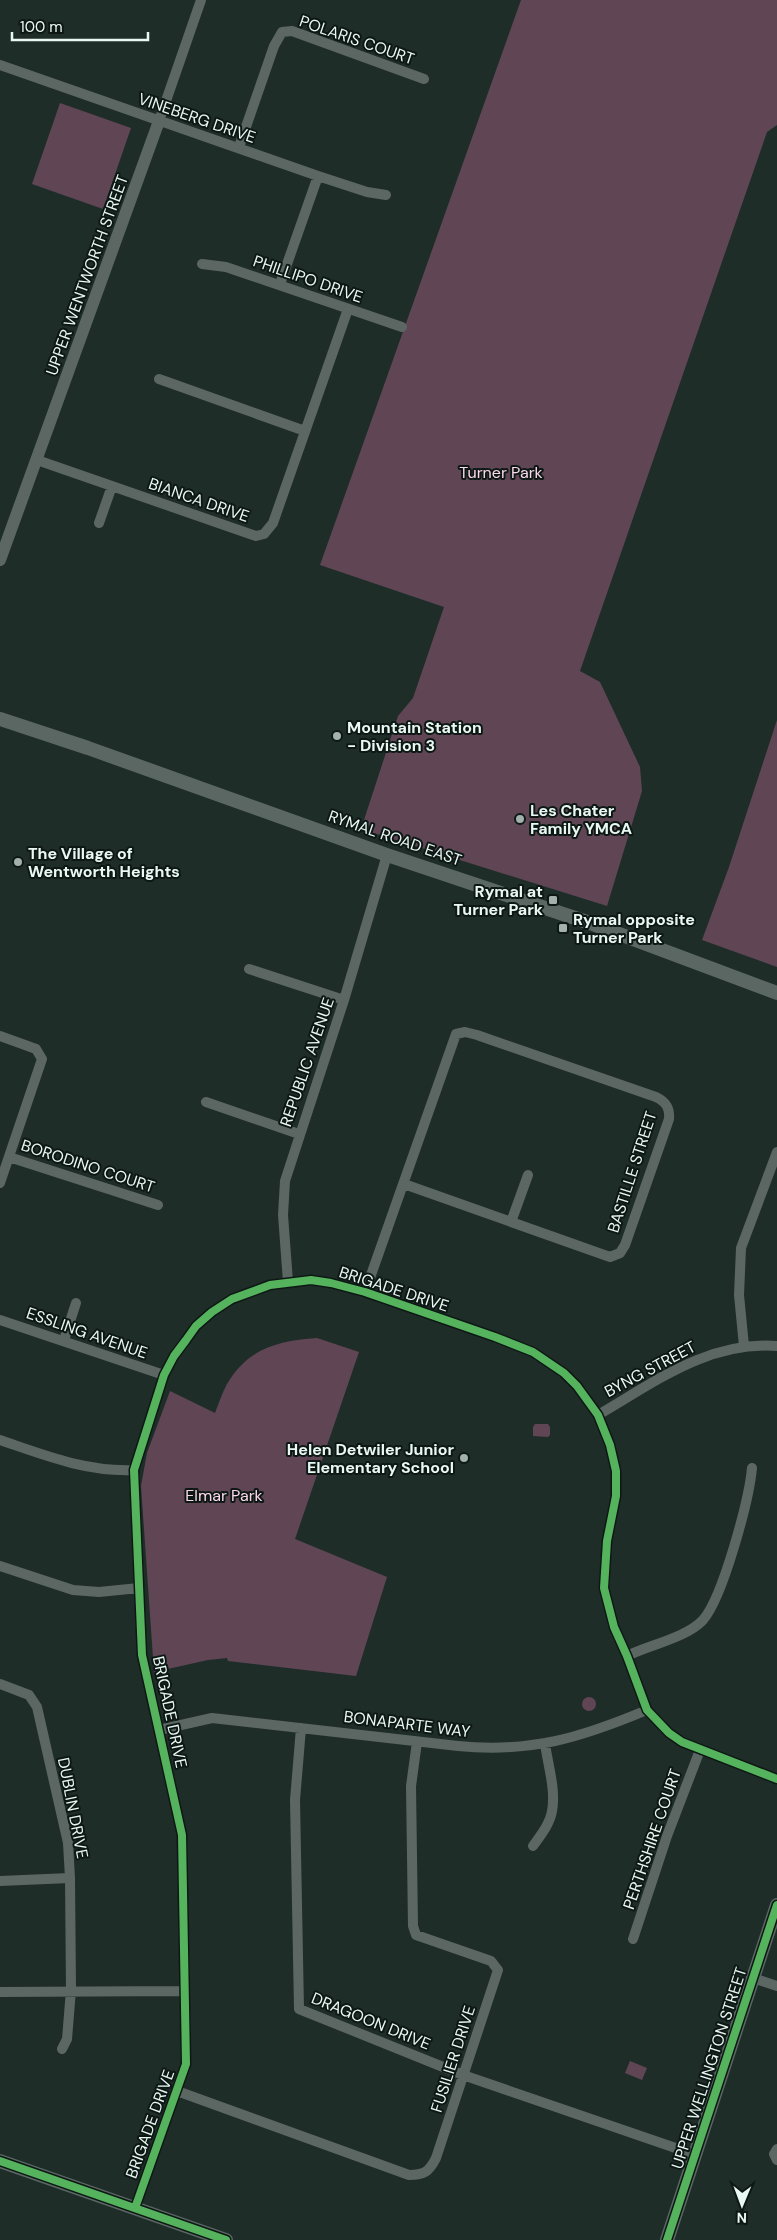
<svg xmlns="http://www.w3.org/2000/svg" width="777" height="2240" font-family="'DM Sans',sans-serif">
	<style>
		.green { fill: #604655 }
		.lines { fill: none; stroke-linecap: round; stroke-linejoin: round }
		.minor { stroke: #5c6764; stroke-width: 10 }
		.tertiary { stroke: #5c6764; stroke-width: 12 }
		.secondary { stroke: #5a6763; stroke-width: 14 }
		.cycleway-casing { stroke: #0d1815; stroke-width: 11 }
		.cycleway { stroke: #56b35d; stroke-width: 8 }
		.poi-dot { fill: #a2b1ac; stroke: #0d1815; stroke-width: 2 }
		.labels { text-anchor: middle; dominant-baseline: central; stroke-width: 4; stroke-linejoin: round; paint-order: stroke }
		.street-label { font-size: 16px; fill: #e9f8f3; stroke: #0d1815 }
		.park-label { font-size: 16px; fill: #fdd8ec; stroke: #0d1815 }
		.poi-label { font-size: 16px; font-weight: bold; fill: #e9f8f3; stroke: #0d1815; text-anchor: start }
	</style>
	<rect width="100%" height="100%" fill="#1f2d29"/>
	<path class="green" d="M 521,0 L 777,0 L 777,125 L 767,132 L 580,671 L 600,682 L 640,767 L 642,791 L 607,906 L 361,829 L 398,716 L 413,698 L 444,607 L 320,565 Z
		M 60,103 L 131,128 L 103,209 L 32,184 Z
		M 777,720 L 777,967 L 702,940 L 729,867 Z
		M 317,1338 L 359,1352 L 295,1539 L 387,1577 L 356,1676 L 228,1661 L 227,1658 L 208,1660 L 154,1672 L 141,1486 L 147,1453 L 170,1391 L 215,1413 C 219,1403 222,1393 227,1384 C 248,1348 278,1341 317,1338 Z
		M 535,1424 L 548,1424 L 550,1427 L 550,1435 L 548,1437 L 533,1436 L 533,1427 Z
		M582 1704a7 7 0 1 1 14 0a7 7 0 1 1-14 0Z
		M 630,2061 L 647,2068 L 642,2080 L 625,2073 Z"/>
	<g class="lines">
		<path class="minor" d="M 0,65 L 318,176 L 367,192 L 386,195
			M 159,121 L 201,0
			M 239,147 L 274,46 L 282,32 L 292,31 L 424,79
			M 202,264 L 226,267 L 402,327
			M 280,284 L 318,176
			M 159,379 L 305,431
			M 37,460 L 250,534 L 256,536 L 264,534 L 273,523 L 348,309
			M 99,523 L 112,486
			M 249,969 L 344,1000
			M 0,1036 L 36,1049 L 42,1059 L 0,1183
			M 206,1102 L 299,1134
			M 9,1157 L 158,1205
			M 511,1222 L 528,1175
			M 288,1282 L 283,1215 L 285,1181 L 344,1000 L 387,855
			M 365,1292 L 456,1034 L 465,1032 L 477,1035 L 656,1097 C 666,1102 670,1108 669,1119 L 625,1245 L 620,1253 L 610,1257 L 404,1184
			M 0,1320 L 164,1375
			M 64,1340 L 76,1303
			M 744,1346 L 739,1295 L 741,1248 L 777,1152
			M 598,1415 C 655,1382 708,1341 777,1346
			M 0,1440 C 44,1455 86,1472 134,1470
			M 0,1566 L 73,1590 L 99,1592 L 139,1588
			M 627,1656 C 649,1645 686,1638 703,1620 C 723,1597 749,1500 752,1468
			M 0,1684 L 29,1695 L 37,1707 L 68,1843 L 70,1878 L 71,1990 L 67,2039 L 62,2049
			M 301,1728 L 295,1800 L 299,2009 L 463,2075 L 696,2155
			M 159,1730 L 212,1718 L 458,1746 C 531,1753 580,1738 647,1710
			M 533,1846 C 540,1836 550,1824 552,1811 C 556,1790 548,1765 545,1744
			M 0,1881 L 70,1878
			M 633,1939 L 667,1836 L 700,1750
			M 753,1978 L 777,1986
			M 0,1992 L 184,1991
			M 177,2091 L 409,2175 C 424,2175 429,2172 436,2158 L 498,1970 L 491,1961 L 416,1935 L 413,1926 L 411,1786 L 417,1742
			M 777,2149 L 774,2154 L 777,2160
			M 135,2208 L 186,2064 L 182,1835 L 142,1655 L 134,1470 L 164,1375 L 174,1356 L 186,1340 L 196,1326 L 212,1312 L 232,1299 L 270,1285 L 311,1280 L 331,1283 L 365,1292 L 495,1337 L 533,1352 L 564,1373 L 577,1386 L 598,1415 L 610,1445 L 616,1471 L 616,1496 L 607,1541 L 604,1588 L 614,1627 L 627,1656 L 647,1710 L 669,1733 L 682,1742 L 777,1779"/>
		<path class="tertiary" d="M 0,560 L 159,121"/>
		<path class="secondary" d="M 0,719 L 88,748 L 387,855 L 590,923 L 777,993
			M 0,2161 L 226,2240
			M 667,2240 L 777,1905"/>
		<defs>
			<path id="cycleway" d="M 0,2161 L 226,2240
				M 135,2208 L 186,2064 L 182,1835 L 142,1655 L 134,1470 L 164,1375 L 174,1356 L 186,1340 L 196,1326 L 212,1312 L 232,1299 L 270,1285 L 311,1280 L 331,1283 L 365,1292 L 495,1337 L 533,1352 L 564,1373 L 577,1386 L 598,1415 L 610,1445 L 616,1471 L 616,1496 L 607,1541 L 604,1588 L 614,1627 L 627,1656 L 647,1710 L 669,1733 L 682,1742 L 777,1779
				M 667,2240 L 777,1905"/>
		</defs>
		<use href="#cycleway" class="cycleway-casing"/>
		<use href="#cycleway" class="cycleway"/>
	</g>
	<g class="poi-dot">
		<circle cx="337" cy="736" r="5"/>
		<circle cx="520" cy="819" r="5"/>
		<circle cx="18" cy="862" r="5"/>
		<rect x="548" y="895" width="10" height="10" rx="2.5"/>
		<rect x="558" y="923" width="10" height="10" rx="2.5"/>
		<circle cx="464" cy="1458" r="5"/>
	</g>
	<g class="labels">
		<g class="street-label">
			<text transform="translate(357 40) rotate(19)">POLARIS COURT</text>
			<text transform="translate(197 118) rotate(19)">VINEBERG DRIVE</text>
			<text transform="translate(87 275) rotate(-70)">UPPER WENTWORTH STREET</text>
			<text transform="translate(308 279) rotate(19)">PHILLIPO DRIVE</text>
			<text transform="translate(199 500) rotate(19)">BIANCA DRIVE</text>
			<text transform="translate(395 838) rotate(19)">RYMAL ROAD EAST</text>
			<text transform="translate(307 1062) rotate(-71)">REPUBLIC AVENUE</text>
			<text transform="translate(88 1166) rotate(18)">BORODINO COURT</text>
			<text transform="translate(632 1172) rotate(-72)">BASTILLE STREET</text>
			<text transform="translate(394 1289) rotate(18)">BRIGADE DRIVE</text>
			<text transform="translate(87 1333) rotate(19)">ESSLING AVENUE</text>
			<text transform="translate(650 1369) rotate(-28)">BYNG STREET</text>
			<text transform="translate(170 1712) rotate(78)">BRIGADE DRIVE</text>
			<text transform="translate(407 1724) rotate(7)">BONAPARTE WAY</text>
			<text transform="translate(73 1808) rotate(79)">DUBLIN DRIVE</text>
			<text transform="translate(652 1839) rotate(-71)">PERTHSHIRE COURT</text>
			<text transform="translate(371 2021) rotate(22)">DRAGOON DRIVE</text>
			<text transform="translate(453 2059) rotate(-72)">FUSILIER DRIVE</text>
			<text transform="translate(709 2068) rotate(-72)">UPPER WELLINGTON STREET</text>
			<text transform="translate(150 2124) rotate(-70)">BRIGADE DRIVE</text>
		</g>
		<g class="park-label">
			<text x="501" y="472">Turner Park</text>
			<text x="224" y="1495">Elmar Park</text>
		</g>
		<g class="poi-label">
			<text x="347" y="727">Mountain Station<tspan x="347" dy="18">- Division 3</tspan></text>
			<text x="530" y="810">Les Chater<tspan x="530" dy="18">Family YMCA</tspan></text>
			<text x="28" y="853">The Village of<tspan x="28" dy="18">Wentworth Heights</tspan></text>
			<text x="543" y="891" text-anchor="end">Rymal at<tspan x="543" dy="18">Turner Park</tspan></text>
			<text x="573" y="919">Rymal opposite<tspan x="573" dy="18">Turner Park</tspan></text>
			<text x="454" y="1449" text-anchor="end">Helen Detwiler Junior<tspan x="454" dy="18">Elementary School</tspan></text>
		</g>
	</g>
	<g transform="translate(742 2205) rotate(181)" stroke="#0d1815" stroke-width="4" paint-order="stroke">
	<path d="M0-4L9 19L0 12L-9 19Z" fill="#e9f8f3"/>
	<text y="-8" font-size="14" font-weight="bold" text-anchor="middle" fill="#e9f8f3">N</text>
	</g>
	<path d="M12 32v8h136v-8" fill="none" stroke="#e9f8f3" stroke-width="2.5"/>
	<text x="20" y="32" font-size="15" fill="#e9f8f3" stroke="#0d1815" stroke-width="4" paint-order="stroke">100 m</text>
</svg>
